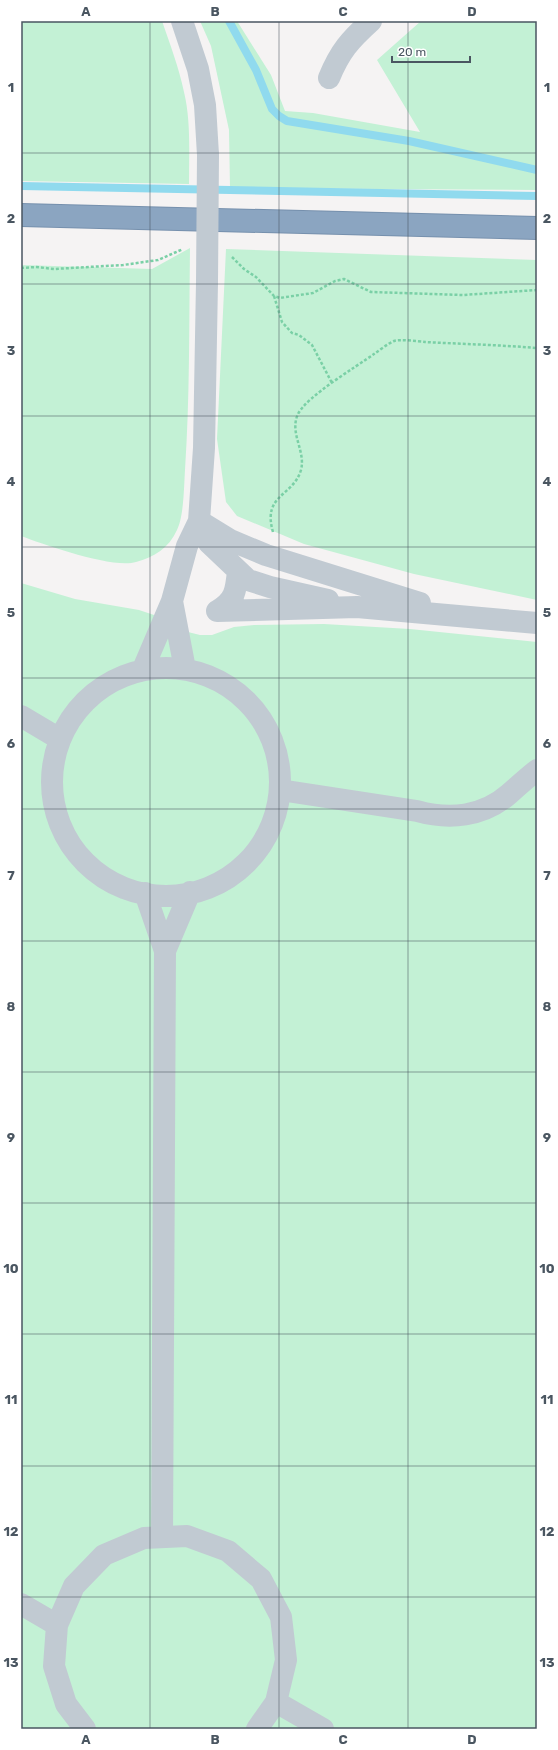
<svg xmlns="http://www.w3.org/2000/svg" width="558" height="1750" font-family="Rubik,sans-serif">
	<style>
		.green { fill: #c3f1d5 }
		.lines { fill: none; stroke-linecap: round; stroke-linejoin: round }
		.stream { stroke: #90daee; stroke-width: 8 }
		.highway-casing { stroke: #7690ad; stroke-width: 24 }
		.path { stroke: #7ad0a6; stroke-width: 2.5; stroke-dasharray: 3 2; stroke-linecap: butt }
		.minor { stroke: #c1cad2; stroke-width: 22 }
		.highway { stroke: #8ba5c1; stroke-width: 22 }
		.minor-bridge { stroke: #c1cad2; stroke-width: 22 }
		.grid { fill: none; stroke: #4a5661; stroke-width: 1; stroke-opacity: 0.55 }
		.neatline { fill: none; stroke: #4a5661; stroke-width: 1.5 }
		.grid-label { font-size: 13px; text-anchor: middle; font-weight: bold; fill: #4a5661 }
	</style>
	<rect width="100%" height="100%" fill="#f5f3f3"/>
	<path class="green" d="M 21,21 L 162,21 C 170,44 179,68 184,92 C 191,121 189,153 189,184 L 21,181 Z
		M 200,21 L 237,21 L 271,75 L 285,111 L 313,113 L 420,132 L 377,60 L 421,21 L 537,21 L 537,190 L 230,188 L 229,130 L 211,46 Z
		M 190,248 C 189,322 190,396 185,470 C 184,485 184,516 177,530 C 169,548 154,557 136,562 C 113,569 45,545 21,536 L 21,265 L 152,269 Z
		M 226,249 L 537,260 L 537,600 L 414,574 L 304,544 L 237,516 L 226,502 L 217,439 Z
		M 21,583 L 75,599 L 139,610 L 154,615 L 188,632 L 200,635 L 212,635 L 234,627 L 254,625 L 324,624 L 410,629 L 537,642 L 537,1729 L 21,1729 Z"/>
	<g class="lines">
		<path class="stream" d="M 229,21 L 256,70 L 272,109 L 279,116 L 287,121 L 409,141 L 537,170
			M 21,186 L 537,196"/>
		<defs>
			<path id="highway" d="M 21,215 L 537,228"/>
		</defs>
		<use href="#highway" class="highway-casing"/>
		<path class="path" d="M 232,257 L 244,269 L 256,277 L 274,296 L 280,298 L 313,293 L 335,281 L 344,279 L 371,292 L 463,295 L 537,290
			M 21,268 L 36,267 L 54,269 L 123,265 L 158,260 L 183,249
			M 274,296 L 282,322 L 292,333 L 299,335 L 312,345 L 332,383
			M 273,532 C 262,494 293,497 301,470 C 306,451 289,433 298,414 C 307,396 356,367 374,354 C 380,350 387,344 394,341 C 400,339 417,341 425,342 C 462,344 500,345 537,348"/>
		<path class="minor" d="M 182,21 L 198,69 L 205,105 L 208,155
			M 329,78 C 340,51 350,40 371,21
			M 199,521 L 230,540 L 266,555 L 420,603
			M 201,526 L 209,543 L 248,580 L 270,587 L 328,600
			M 172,601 L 185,669
			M 217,611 L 357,607 L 537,623
			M 217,611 C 235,601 236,591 238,571
			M52 782a114 114 0 1 1 228 0a114 114 0 1 1-228 0Z
			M 143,669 L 172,601 L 187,546 L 199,521 L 204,448 L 207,282
			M 21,716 L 58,738
			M 280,790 L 417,811 C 449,820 483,817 509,794 C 518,786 527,778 537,770
			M 145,893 L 165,951 L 162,1537
			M 165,951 L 190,892
			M 21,1604 L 57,1625
			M 276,1702 L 323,1729
			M 85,1729 L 66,1704 L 54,1666 L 57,1625 L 74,1586 L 104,1555 L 144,1538 L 187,1536 L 228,1551 L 261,1579 L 281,1617 L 286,1660 L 276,1702 L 257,1729"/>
		<use href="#highway" class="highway"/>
		<path class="minor-bridge" d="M 207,282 L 208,155"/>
	</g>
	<path class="grid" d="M 150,21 L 150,1729M 279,21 L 279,1729M 408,21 L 408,1729M 21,153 L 537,153M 21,284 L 537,284M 21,416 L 537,416M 21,547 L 537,547M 21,678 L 537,678M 21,809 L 537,809M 21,941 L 537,941M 21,1072 L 537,1072M 21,1203 L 537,1203M 21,1334 L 537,1334M 21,1466 L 537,1466M 21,1597 L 537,1597"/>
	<rect width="558" height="1750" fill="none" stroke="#ffffff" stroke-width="44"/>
	<path d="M392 56v6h78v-6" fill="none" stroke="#4a5661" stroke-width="2"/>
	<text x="398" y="56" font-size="12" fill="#4a5661" stroke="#ffffff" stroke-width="3" paint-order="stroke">20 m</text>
	<rect x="22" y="22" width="514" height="1706" class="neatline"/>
	<g class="grid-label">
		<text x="86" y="16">A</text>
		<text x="215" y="16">B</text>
		<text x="343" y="16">C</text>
		<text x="472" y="16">D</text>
		<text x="11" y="92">1</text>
		<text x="547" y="92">1</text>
		<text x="11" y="223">2</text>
		<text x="547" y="223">2</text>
		<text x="11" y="355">3</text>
		<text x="547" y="355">3</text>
		<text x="11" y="486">4</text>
		<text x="547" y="486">4</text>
		<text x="11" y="617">5</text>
		<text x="547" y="617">5</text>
		<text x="11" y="748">6</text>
		<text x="547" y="748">6</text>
		<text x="11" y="880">7</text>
		<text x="547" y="880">7</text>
		<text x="11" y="1011">8</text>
		<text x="547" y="1011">8</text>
		<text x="11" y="1142">9</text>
		<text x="547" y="1142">9</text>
		<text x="11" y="1273">10</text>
		<text x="547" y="1273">10</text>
		<text x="11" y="1404">11</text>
		<text x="547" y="1404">11</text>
		<text x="11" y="1536">12</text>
		<text x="547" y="1536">12</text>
		<text x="11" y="1667">13</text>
		<text x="547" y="1667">13</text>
		<text x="86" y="1744">A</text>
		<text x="215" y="1744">B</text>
		<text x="343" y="1744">C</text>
		<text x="472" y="1744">D</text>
	</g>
</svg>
